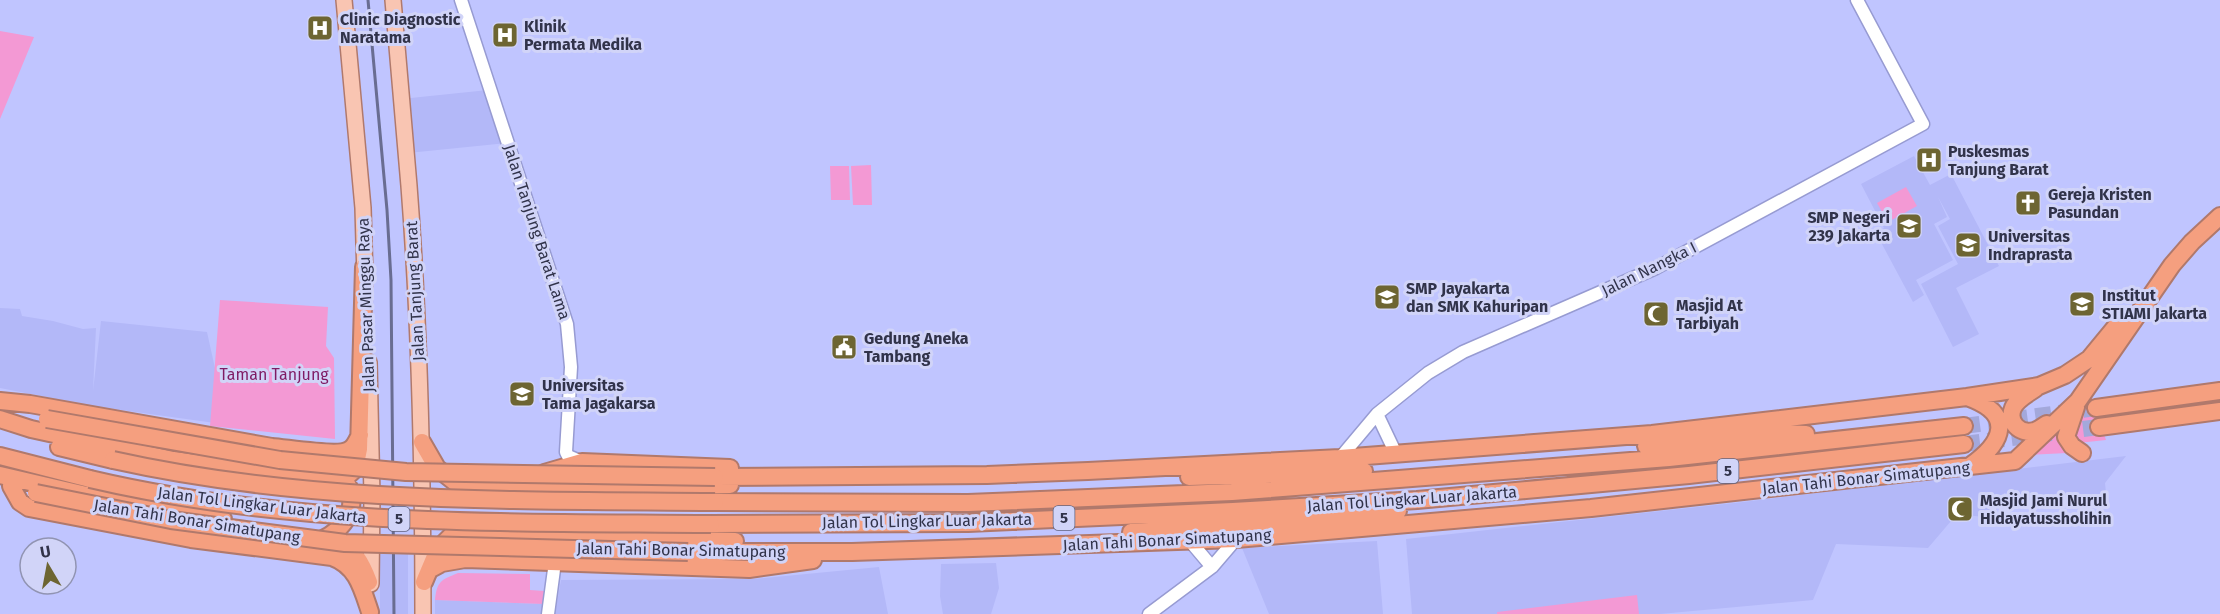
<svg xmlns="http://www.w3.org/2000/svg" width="2220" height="614" font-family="'Fira Sans',sans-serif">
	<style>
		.built { fill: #b3b8f8 }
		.green { fill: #f399d4 }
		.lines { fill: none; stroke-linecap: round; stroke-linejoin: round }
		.highway-tunnel { stroke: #a3a8db; stroke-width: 16; stroke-dasharray: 16 8; stroke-linecap: butt }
		.minor-casing { stroke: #979bd2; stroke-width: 15 }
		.major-casing { stroke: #b0796c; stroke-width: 18 }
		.highway-casing { stroke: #b0796c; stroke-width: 20 }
		.minor { stroke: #fff; stroke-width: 12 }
		.major { stroke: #f9c5b2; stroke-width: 15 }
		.highway { stroke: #f59f7f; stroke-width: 16 }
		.rail { stroke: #696d91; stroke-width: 3 }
		.highway-bridge-casing { stroke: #b0796c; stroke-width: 20; stroke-linecap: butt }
		.highway-bridge { stroke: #f59f7f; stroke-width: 16 }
		.labels { text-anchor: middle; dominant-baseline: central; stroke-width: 6; stroke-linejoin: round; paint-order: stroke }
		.shield { fill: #d1d4f8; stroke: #61637e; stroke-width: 1.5 }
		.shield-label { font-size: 15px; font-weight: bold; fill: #31334a }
		.poi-label { font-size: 16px; font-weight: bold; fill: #31334a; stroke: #d1d4f8; text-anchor: start }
		.street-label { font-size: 16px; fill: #31334a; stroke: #d1d4f8 }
		.park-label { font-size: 16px; fill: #7f1b64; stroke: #d1d4f8 }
	</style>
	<rect width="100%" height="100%" fill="#c0c5ff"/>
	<path class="built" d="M 488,90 L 507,143 L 408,153 L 401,99 Z
		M 1914,156 L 1930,185 L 1951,174 L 1999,266 L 1956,288 L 1979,334 L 1953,347 L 1921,284 L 1958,264 L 1938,226 L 1950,219 L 1938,197 L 1947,217 L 1934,224 L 1953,260 L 1916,280 L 1924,295 L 1913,302 L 1876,233 L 1884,228 L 1861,184 Z
		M 0,308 L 20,309 L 22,316 L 53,321 L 83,329 L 96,328 L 93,391 L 101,321 L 207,332 L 218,382 L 215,423 L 92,406 L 0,388 Z
		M 2126,456 L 2105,483 L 2107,503 L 2055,507 L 2004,493 L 1993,518 L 1957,514 L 1928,548 L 1836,544 L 1813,600 L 1660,614 L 1412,614 L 1406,539 L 1743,502 Z
		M 1377,541 L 1383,614 L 1269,614 L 1242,548 Z
		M 380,552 L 408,553 L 408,614 L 380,614 Z
		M 996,563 L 999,588 L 991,614 L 943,614 L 940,596 L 941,564 Z
		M 879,567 L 888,614 L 555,614 L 561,580 L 753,579 Z
		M 435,600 L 544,604 L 542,614 L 435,614 Z"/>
	<path class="green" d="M 0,31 L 34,37 L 0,119 Z
		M 871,165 L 872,205 L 853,205 L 851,166 Z
		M 830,166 L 849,166 L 850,200 L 831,200 Z
		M 1906,187 L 1917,206 L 1888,222 L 1877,203 Z
		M 220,300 L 328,307 L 326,346 L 334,358 L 335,439 L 210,426 Z
		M 2090,397 L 2092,398 C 2094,405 2093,416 2096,423 C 2099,430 2104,432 2106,440 L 2078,443 C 2064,427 2081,411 2090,397 Z
		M 2061,426 L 2067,453 L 2025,455 Z
		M 458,573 L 530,574 L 530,590 L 545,591 L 544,604 L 435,600 C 437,581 441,580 458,573 Z
		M 1637,595 L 1639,614 L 1497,614 L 1497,612 Z"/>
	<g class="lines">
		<path class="highway-tunnel" d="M 1964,426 L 2096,408
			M 1964,444 L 2099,427"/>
		<defs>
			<path id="minor" d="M 461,0 L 567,324 L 571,367 L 566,452 L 568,456 L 582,462
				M 1377,414 L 1396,454
				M 1340,458 L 1377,414 L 1428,373 L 1463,352 L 1656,268 L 1923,124 L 1857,0
				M 1190,541 L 1212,567
				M 548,614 L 555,562
				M 1149,614 L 1212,567 L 1236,539"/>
			<path id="major" d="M 344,0 L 363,208 L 365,278
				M 393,0 C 398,62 404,124 409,186 C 420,328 423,471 423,614
				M 369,362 L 372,496 L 371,584"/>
			<path id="highway" d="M 2036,388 C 2028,394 2017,399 2013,408 C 2007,422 2020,435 2034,431 C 2039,430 2043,426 2047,424
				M 1967,397 C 2015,414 2004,442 1970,466
				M 0,401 L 30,404 L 272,447 C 287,448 338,457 349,450 C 355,447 357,440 360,435
				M 2076,407 L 2066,437 L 2072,446 L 2082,453
				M 2096,408 L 2220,391
				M 0,419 L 31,429 L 173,460 L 286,475 L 344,479 L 355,469 L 359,449 L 364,267
				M 2099,427 L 2220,411
				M 422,442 L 437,468 L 461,487 L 539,489 L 730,485
				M 1646,446 L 1777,433 L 1806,434
				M 59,447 L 113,460
				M 0,456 L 90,479
				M 544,473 L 582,462 L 730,468
				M 0,475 L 86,495 L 223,519
				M 715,477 L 987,475 L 1088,471 L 1340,458 L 1652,434 L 1967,397 L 2039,386 L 2065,375 L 2089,359 L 2117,325
				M 1189,477 L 1364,471
				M 11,486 L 20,502 L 29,508 L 191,539 L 332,557 C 357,566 362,588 370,612
				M 715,502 L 968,503 L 1232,492 L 1669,458 L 1964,426
				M 711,524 L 968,523 L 1233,511 L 1417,500 L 1689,475 L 1964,444
				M 1131,532 L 1256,525 L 1398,511
				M 336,539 C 354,549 362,563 369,582
				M 321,540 C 345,529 360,507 346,482
				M 688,552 L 852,552 L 1236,539 L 1591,508 L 2015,461 L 2078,401 L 2172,265 L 2192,242 L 2220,216
				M 429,570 L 442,563 L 465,559 L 749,569 L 813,560
				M 424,582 L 438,549 L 454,533 L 530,537 L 735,541"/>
		</defs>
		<use href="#minor" class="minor-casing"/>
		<use href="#major" class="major-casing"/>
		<use href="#highway" class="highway-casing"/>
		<use href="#minor" class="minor"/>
		<use href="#major" class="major"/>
		<use href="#highway" class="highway"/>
		<path class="rail" d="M 368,0 L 387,210 L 391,280 L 394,614"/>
		<defs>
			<path id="highway-bridge" d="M 47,419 L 280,460 L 406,472 L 715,477
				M 113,460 C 310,504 514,500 715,502
				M 90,479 C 294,527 503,522 711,524
				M 36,493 L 171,520 L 345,543 L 688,552"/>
		</defs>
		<use href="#highway-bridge" class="highway-bridge-casing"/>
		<use href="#highway-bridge" class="highway-bridge"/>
	</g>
	<defs>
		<symbol id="hospital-square" viewBox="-11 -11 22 22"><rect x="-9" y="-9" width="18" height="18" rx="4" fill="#6d6532" stroke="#d1d4f8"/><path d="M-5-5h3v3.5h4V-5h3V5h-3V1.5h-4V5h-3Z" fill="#fff"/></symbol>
		<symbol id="church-square" viewBox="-11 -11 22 22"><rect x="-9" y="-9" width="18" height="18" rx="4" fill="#6d6532" stroke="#d1d4f8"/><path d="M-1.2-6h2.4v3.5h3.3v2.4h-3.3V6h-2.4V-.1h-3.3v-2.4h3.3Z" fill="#fff"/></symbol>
		<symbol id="school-square" viewBox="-11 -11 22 22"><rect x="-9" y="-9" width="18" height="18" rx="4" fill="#6d6532" stroke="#d1d4f8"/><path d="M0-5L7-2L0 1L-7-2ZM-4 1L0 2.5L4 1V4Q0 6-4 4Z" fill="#fff"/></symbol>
		<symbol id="university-square" viewBox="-11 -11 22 22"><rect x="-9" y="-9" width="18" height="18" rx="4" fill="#6d6532" stroke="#d1d4f8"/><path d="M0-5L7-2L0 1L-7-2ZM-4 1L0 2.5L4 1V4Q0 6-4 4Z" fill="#fff"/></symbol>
		<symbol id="mosque-square" viewBox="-11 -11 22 22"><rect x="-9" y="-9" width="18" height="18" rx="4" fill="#6d6532" stroke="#d1d4f8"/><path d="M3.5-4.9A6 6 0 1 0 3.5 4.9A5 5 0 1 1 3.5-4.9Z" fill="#fff"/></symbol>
		<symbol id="civic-square" viewBox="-11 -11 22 22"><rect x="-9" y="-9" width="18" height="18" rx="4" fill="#6d6532" stroke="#d1d4f8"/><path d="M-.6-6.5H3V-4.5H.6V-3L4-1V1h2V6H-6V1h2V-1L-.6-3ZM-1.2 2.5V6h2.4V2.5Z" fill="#fff"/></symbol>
	</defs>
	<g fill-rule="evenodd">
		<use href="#hospital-square" x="305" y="13" width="30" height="30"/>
		<use href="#hospital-square" x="490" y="20" width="30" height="30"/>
		<use href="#hospital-square" x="1914" y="145" width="30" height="30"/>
		<use href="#church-square" x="2013" y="188" width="30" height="30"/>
		<use href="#school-square" x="1894" y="211" width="30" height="30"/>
		<use href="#university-square" x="1953" y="230" width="30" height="30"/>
		<use href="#school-square" x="1372" y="282" width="30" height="30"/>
		<use href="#university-square" x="2067" y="289" width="30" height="30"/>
		<use href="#mosque-square" x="1641" y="299" width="30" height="30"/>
		<use href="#civic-square" x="829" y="332" width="30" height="30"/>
		<use href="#university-square" x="507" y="379" width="30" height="30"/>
		<use href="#mosque-square" x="1945" y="494" width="30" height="30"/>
	</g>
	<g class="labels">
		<g class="shield">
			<rect x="1717.5" y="459" width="21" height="24" rx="4.5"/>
			<rect x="1053.5" y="506" width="21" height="24" rx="4.5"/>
			<rect x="388.5" y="507" width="21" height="24" rx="4.5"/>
		</g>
		<g class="shield-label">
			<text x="1728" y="471">5</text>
			<text x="1064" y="518">5</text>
			<text x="399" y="519">5</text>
		</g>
		<g class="poi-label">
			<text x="340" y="19">Clinic Diagnostic<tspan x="340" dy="18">Naratama</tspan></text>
			<text x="524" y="26">Klinik<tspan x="524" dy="18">Permata Medika</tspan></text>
			<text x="1948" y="151">Puskesmas<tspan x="1948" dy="18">Tanjung Barat</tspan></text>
			<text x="2048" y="194">Gereja Kristen<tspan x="2048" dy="18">Pasundan</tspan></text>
			<text x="1890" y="217" text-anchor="end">SMP Negeri<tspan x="1890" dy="18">239 Jakarta</tspan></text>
			<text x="1988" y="236">Universitas<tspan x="1988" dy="18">Indraprasta</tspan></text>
			<text x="1406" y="288">SMP Jayakarta<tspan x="1406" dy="18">dan SMK Kahuripan</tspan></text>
			<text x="2102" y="295">Institut<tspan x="2102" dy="18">STIAMI Jakarta</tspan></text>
			<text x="1676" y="305">Masjid At<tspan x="1676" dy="18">Tarbiyah</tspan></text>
			<text x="864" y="338">Gedung Aneka<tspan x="864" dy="18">Tambang</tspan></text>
			<text x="542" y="385">Universitas<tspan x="542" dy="18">Tama Jagakarsa</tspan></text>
			<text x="1980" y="500">Masjid Jami Nurul<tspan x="1980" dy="18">Hidayatussholihin</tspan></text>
		</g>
		<g class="street-label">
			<text transform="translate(537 232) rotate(72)">Jalan Tanjung Barat Lama</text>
			<text transform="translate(1649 269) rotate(-26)">Jalan Nangka I</text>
			<text transform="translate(415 291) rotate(-93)">Jalan Tanjung Barat</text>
			<text transform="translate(366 305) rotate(-92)">Jalan Pasar Minggu Raya</text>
			<text transform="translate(1866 478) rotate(-6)">Jalan Tahi Bonar Simatupang</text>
			<text transform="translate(1412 499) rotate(-4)">Jalan Tol Lingkar Luar Jakarta</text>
			<text transform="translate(262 505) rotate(7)">Jalan Tol Lingkar Luar Jakarta</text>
			<text transform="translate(197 521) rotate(9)">Jalan Tahi Bonar Simatupang</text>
			<text transform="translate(927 521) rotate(-1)">Jalan Tol Lingkar Luar Jakarta</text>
			<text transform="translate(1167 540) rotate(-3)">Jalan Tahi Bonar Simatupang</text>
			<text transform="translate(681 550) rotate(1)">Jalan Tahi Bonar Simatupang</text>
		</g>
		<g class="park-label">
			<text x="274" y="374">Taman Tanjung</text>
		</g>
	</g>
	<g transform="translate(48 566) rotate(350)"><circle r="28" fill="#d1d4f8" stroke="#9194b2" stroke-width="1.5"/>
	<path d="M0-4.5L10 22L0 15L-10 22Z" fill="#6d6532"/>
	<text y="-9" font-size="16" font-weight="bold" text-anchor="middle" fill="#31334a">U</text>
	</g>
</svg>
